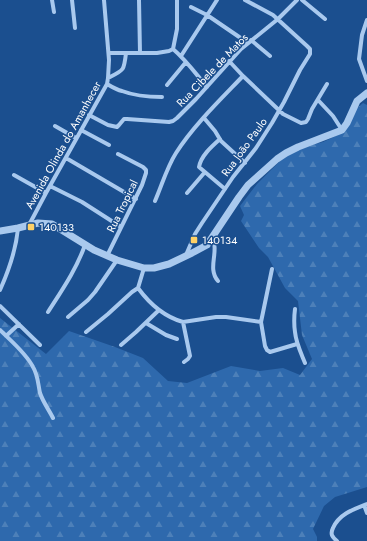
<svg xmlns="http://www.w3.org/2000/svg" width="367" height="541" font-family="Jost,sans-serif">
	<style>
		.forest { fill: url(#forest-firs) }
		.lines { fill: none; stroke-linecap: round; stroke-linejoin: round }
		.minor { stroke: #a9c9ee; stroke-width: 4 }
		.tertiary { stroke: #a9c9ee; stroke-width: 7 }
		.poi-dot { fill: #ffd166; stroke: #1b4f8f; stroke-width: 1.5 }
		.labels { text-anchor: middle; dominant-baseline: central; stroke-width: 3; stroke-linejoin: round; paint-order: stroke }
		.street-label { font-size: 11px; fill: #fff; stroke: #1b4f8f }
		.poi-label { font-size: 11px; fill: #fff; stroke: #1b4f8f; text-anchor: start }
	</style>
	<defs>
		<pattern id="forest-firs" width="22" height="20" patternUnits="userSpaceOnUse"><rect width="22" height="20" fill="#2e69ad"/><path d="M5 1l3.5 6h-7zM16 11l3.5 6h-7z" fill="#4d80b9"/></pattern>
	</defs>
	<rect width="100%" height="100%" fill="#1b4f8f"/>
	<path class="forest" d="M 363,103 L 367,105 L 367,487 L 335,497 L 324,506 L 313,529 L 317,537 L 317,541 L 0,541 L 0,318 L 46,354 L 69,331 L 115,347 L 143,358 L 168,381 L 187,383 L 231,366 L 260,371 L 283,368 L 300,375 L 312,359 L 302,335 L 298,301 L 285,288 L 268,257 L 259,248 L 241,221 L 244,215 L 240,206 L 257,184 L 290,151 L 323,142 L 338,135 L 348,116 Z"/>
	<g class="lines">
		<path class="minor" d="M 52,0 L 54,12
			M 72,0 L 75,28
			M 139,0 L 140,53
			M 302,0 L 325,19
			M 191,7 L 207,15 L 248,43
			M 367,20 L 362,35 L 359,59 L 367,81
			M 251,40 L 270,56
			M 173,49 C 186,60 196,74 207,87
			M 173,49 L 177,29 L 177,0
			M 109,53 L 157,53 L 169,51 L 173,49
			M 181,56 L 217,0
			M 229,61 L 243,76 L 283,114 L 301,123 L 306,122 L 308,119 L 312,109 L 327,84
			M 108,78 C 124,70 124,71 126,53
			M 107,84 C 112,87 117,90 122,91 C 135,96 148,97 162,97
			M 167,85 L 186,62
			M 318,100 L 333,116 L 342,130
			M 89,115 L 108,125 L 117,127 L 119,125 L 124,119 L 127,119 L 169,122 L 173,121 L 177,118 L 196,99 L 241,49 L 278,19 L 297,0
			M 204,118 L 215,131 L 221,141 L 245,163
			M 55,126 L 76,138
			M 81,130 L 109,145
			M 220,139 C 211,147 201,156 199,167 L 225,189
			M 66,158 L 136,199
			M 14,175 L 46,193
			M 50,186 L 82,202 L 121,227
			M 187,193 L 205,172
			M 155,201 C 162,185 167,167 176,153 C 193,126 221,99 243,76
			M 29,225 L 46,193 L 107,84 L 108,78 L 109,60 L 104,0
			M 213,237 C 219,253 207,268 218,281
			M 186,255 L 195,234 L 202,223 L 233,177 L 256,148 L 272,123 L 284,102 L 300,70 L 310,54 L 310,49 L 307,46 L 273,15 L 245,0
			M 107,256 L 142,185 L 146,173 L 146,170 L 143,167 L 118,154
			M 272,269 L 261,322 L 265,346 L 267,350 L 270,352 L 297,344
			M 138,288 C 149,303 165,317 183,322 L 216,317 L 226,317 L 261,322
			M 0,290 C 9,270 16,250 18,228
			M 0,306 L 40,345
			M 295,309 C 294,317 294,325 295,332 C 296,343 301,353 305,363
			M 48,312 C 62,290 76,270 85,245
			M 68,317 L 88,300 L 95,292 L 117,260
			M 183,322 L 190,356 L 188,359 L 184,362
			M 146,323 L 166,335 L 177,339
			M 0,330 C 11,341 26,353 33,367 C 38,375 38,384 40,393 C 43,402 49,410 53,418
			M 86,332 L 108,314 L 132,292 L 138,288 L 144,268
			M 6,336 L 19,324
			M 121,345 L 136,332 L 159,310
			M 364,505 L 367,513
			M 337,541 C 332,537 330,534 333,528 C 339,514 354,509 367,504"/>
		<path class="tertiary" d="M 0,231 L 18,228 L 38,223 L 52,224 L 94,250 L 117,260 L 144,268 L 154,268 L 169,264 L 192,253 L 207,245 L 239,197 L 248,185 L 277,159 L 286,153 L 298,147 L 342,130 L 347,123 L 357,101 L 367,93"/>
	</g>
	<g class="poi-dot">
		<rect x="27" y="223" width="8" height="8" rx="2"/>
		<rect x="190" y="236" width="8" height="8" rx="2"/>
	</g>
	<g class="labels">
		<g class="street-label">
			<text transform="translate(212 70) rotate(-46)">Rua Cibele de Matos</text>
			<text transform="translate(63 145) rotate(-61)">Avenida Olinda do Amanhecer</text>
			<text transform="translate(244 147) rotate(-54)">Rua João Paulo</text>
			<text transform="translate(122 206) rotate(-64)">Rua Tropical</text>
		</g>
		<g class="poi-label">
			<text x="39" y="227">140133</text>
			<text x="202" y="240">140134</text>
		</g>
	</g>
</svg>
